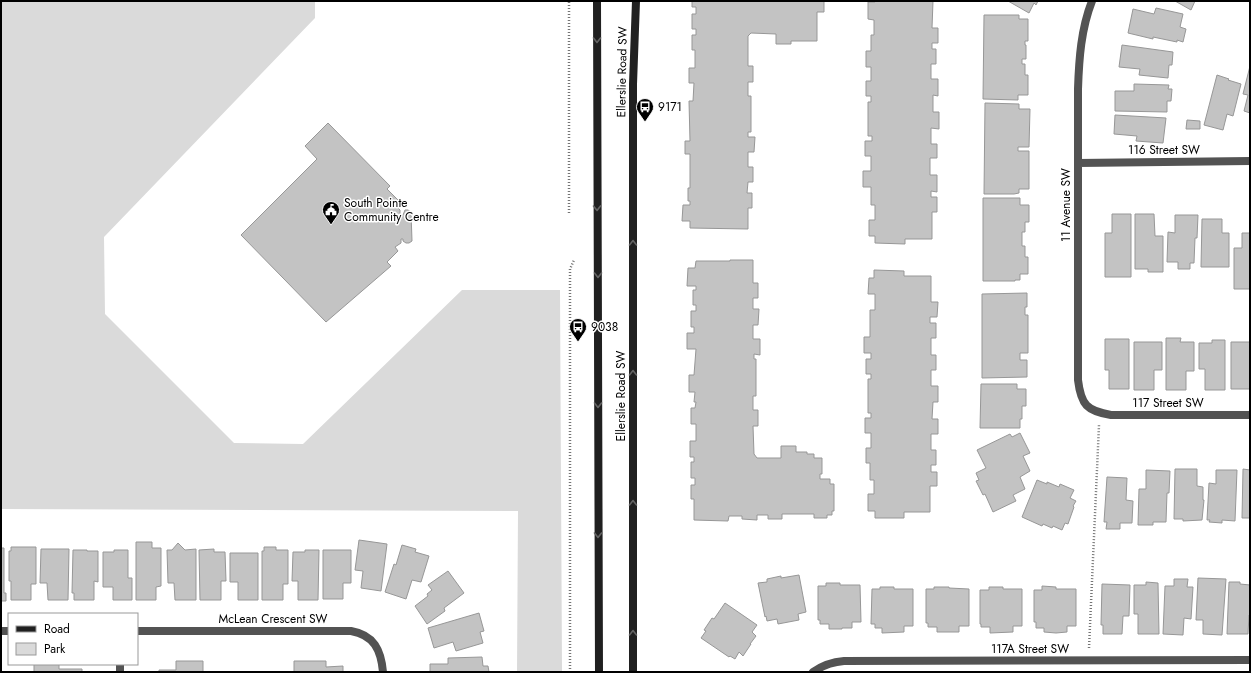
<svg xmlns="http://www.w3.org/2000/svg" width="1251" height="673" font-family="Jost,sans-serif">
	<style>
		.green { fill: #dadada }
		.building { fill: #c3c3c3; stroke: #979797 }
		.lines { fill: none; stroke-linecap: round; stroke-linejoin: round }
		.path { stroke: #757575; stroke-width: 2.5; stroke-dasharray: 1 2; stroke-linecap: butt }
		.minor { stroke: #535353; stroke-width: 8 }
		.secondary { stroke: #202020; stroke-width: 8 }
		.oneway { stroke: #636363 }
		.labels { text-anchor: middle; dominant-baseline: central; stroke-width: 3; stroke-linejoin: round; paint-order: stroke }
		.street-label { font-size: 12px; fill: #000; stroke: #fff }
		.poi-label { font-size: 12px; fill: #000; stroke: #fff; text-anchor: start }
	</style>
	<rect width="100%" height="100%" fill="#fff"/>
	<path class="green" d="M 1,1 L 315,1 L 315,18 L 104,237 L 105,314 L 234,443 L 303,444 L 462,290 L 560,290 L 562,672 L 517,672 L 518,511 L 1,509 Z"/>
	<path class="building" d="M 692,1 L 824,1 L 824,12 L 817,12 L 817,41 L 791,41 L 791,44 L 776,44 L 776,34 L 751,33 L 748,36 L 748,66 L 753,66 L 753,82 L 748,82 L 748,96 L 751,96 L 751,132 L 748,132 L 748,137 L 755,137 L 754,152 L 748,152 L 748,167 L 753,167 L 753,182 L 748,182 L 747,193 L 752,193 L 752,208 L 748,208 L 748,229 L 690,228 L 690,221 L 682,221 L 683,205 L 690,205 L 690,201 L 688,201 L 688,188 L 690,188 L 690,154 L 685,154 L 685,141 L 690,141 L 689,101 L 693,101 L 694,83 L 689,83 L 689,68 L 695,68 L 695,50 L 692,50 L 692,35 L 696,35 L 696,29 L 692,29 L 692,14 L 696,14 L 696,7 L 692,7 Z
		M 875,1 L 933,1 L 932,28 L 938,28 L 938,43 L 932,43 L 932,49 L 936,49 L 936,64 L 931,64 L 931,79 L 938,79 L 938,96 L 933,95 L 933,112 L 939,112 L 939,129 L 931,128 L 931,144 L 937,144 L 937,158 L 930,158 L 930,175 L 937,175 L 937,192 L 931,191 L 931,197 L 937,197 L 937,212 L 932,212 L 932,239 L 905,239 L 905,244 L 875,243 L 875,236 L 869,236 L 869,220 L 875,220 L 875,205 L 871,205 L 871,187 L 863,187 L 863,171 L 871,171 L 871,156 L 865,156 L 865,141 L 872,141 L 872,136 L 868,136 L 868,102 L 871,102 L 871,96 L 866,96 L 866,81 L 871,81 L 871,67 L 866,67 L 866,51 L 871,51 L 871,35 L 874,35 L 874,20 L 868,19 L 868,2 L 875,2 Z
		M 1008,1 L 1038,1 L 1036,5 L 1034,3 L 1029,13 Z
		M 1175,1 L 1195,1 L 1191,10 Z
		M 1156,8 L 1183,14 L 1180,27 L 1186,29 L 1183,42 L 1177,40 L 1177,42 L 1153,37 L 1153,39 L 1128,33 L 1133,9 L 1154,14 Z
		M 984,15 L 1019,15 L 1019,19 L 1028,19 L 1028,41 L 1025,41 L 1025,45 L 1026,45 L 1026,59 L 1022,59 L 1022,64 L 1025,64 L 1025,75 L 1028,75 L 1028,95 L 1018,95 L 1018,100 L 983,99 Z
		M 1122,45 L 1173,52 L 1172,65 L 1169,65 L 1168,78 L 1139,75 L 1140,69 L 1119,67 Z
		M 1250,66 L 1250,113 L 1244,111 L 1248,95 L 1243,94 Z
		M 1217,75 L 1229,79 L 1228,80 L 1241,84 L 1233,116 L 1227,114 L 1223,130 L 1204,125 Z
		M 1134,84 L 1169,85 L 1168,89 L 1172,89 L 1171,101 L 1167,101 L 1167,112 L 1115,111 L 1115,91 L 1134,91 Z
		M 985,103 L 1019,104 L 1019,109 L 1030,109 L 1029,147 L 1018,147 L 1018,151 L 1029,151 L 1029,189 L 1019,189 L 1019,193 L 1014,194 L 984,194 Z
		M 1115,115 L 1166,118 L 1163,143 L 1136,141 L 1137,136 L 1114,134 Z
		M 1187,120 L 1200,121 L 1200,129 L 1186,129 Z
		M 328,123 L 390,186 L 387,189 L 399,201 L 395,205 L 400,210 L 400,215 L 403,215 L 405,210 L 408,210 L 411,212 L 412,241 L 409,243 L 406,243 L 403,241 L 403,239 L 401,239 L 401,243 L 395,247 L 398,251 L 387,262 L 391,266 L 326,322 L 241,235 L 317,159 L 305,146 Z
		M 983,198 L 1020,198 L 1020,205 L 1029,205 L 1029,222 L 1025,222 L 1025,232 L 1022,232 L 1022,246 L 1025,246 L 1025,257 L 1028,257 L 1028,274 L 1020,274 L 1020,280 L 1015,280 L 1015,281 L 983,281 Z
		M 1112,214 L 1131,214 L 1131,277 L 1105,277 L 1105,233 L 1112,233 Z
		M 1135,214 L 1154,214 L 1155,236 L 1163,236 L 1163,272 L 1148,272 L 1148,269 L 1135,269 Z
		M 1175,215 L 1198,215 L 1197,238 L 1195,238 L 1194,263 L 1190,263 L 1190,269 L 1178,269 L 1178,262 L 1167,262 L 1168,232 L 1175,233 Z
		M 1202,219 L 1222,219 L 1222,233 L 1229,233 L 1229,267 L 1201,267 Z
		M 1242,233 L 1250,233 L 1250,289 L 1234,289 L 1234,248 L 1242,248 Z
		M 730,260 L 753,260 L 753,283 L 758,283 L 758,298 L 753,298 L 753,309 L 759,309 L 758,325 L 753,325 L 753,339 L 760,339 L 760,355 L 754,354 L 754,359 L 756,359 L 756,396 L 753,396 L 753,410 L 758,410 L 758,426 L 753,426 L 754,454 L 757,458 L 781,458 L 781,446 L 796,446 L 796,452 L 807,452 L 807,454 L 814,454 L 814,458 L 822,458 L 822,474 L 820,474 L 820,479 L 830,479 L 830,484 L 834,484 L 834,511 L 832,511 L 832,515 L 827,515 L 827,518 L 814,518 L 814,514 L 782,514 L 782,519 L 768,519 L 768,515 L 757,515 L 757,520 L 742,519 L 742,516 L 729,516 L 728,521 L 694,520 L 694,499 L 691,499 L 691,485 L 695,485 L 695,478 L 691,478 L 691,462 L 694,462 L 694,457 L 690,457 L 690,441 L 696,441 L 696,424 L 691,424 L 691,408 L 695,408 L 696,402 L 694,402 L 695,392 L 689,392 L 689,375 L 694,375 L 696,349 L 687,349 L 687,333 L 694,333 L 694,327 L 691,327 L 691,311 L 696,311 L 696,305 L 693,305 L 693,290 L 696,290 L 696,286 L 687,286 L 688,268 L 695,268 L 696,261 L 730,261 Z
		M 874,270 L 904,271 L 904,276 L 931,276 L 931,302 L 938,302 L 937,317 L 930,317 L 930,323 L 936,323 L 936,338 L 931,338 L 931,355 L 936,355 L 936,370 L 931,370 L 931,386 L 938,386 L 938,402 L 933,402 L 932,419 L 938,419 L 938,434 L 931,434 L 931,450 L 936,450 L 936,465 L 931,465 L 931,472 L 937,472 L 937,486 L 930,486 L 930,512 L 904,512 L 904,518 L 875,518 L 875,511 L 868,511 L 868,494 L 874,494 L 874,480 L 870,480 L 870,463 L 866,463 L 866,448 L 871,448 L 871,433 L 865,433 L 865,418 L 871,418 L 871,413 L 868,413 L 868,379 L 871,379 L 871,374 L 866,374 L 866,359 L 871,359 L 871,353 L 864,353 L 864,337 L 870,337 L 870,310 L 875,310 L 875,294 L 868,294 L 869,278 L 874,278 Z
		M 1027,293 L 1027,307 L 1025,307 L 1025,315 L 1028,315 L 1028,353 L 1020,353 L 1020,360 L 1027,360 L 1027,377 L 982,378 L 982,294 Z
		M 1166,338 L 1181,338 L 1180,342 L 1194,342 L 1194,371 L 1186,371 L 1186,390 L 1166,390 Z
		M 1105,339 L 1129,339 L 1129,389 L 1109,389 L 1109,370 L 1105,370 Z
		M 1212,340 L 1225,340 L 1225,390 L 1205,390 L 1205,369 L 1199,369 L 1199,343 L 1212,343 Z
		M 1134,342 L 1162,342 L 1162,370 L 1154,370 L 1154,390 L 1134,390 Z
		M 1231,342 L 1250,342 L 1250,389 L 1231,389 Z
		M 981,384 L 1017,384 L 1017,389 L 1026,389 L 1026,406 L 1022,406 L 1022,419 L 1020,419 L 1020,428 L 980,428 Z
		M 1020,433 L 1030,453 L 1023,456 L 1030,471 L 1020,477 L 1025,489 L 1013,495 L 1016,501 L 993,512 L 985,494 L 983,495 L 976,481 L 979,480 L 976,473 L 986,468 L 977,450 L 1010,434 L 1012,437 Z
		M 1175,469 L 1197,469 L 1197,486 L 1203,487 L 1203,500 L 1204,500 L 1202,520 L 1183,521 L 1183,519 L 1174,519 Z
		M 1243,469 L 1250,470 L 1250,518 L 1242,518 Z
		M 1146,470 L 1170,471 L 1169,493 L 1167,493 L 1166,522 L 1153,522 L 1153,525 L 1138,525 L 1139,489 L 1146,489 Z
		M 1216,470 L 1237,470 L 1235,521 L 1222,520 L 1222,523 L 1209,522 L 1210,520 L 1207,520 L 1209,483 L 1216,484 Z
		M 1107,477 L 1127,478 L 1126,500 L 1133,501 L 1132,523 L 1120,523 L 1120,529 L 1106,529 L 1107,522 L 1104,522 Z
		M 1037,480 L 1047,484 L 1047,482 L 1059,487 L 1060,484 L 1074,490 L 1070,498 L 1076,501 L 1073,506 L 1074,507 L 1068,524 L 1065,523 L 1062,530 L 1053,526 L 1052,528 L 1043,524 L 1042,526 L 1022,517 Z
		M 359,540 L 387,544 L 381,591 L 361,588 L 363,571 L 355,570 Z
		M 136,542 L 152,542 L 152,548 L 161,548 L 161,586 L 156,587 L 156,600 L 136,600 Z
		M 178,543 L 185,550 L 196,549 L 196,600 L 175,600 L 174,583 L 168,583 L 167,550 L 172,550 Z
		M 402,545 L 416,549 L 415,552 L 429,556 L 421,582 L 412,580 L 406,599 L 385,592 L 394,564 L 396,565 Z
		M 11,547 L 36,547 L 36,584 L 31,584 L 31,600 L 11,600 L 11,581 L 9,581 L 9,551 L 11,551 Z
		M 264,547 L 276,547 L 276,550 L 288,550 L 288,584 L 283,584 L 283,600 L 262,600 L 262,551 L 264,551 Z
		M 1,548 L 4,548 L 4,593 L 6,593 L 6,601 L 1,601 Z
		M 41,549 L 69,549 L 68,600 L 48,600 L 47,583 L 40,583 Z
		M 214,549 L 214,552 L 225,552 L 226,581 L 221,581 L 221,600 L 200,600 L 199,550 Z
		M 73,550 L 87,550 L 87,551 L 98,551 L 98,582 L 94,581 L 94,600 L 74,600 L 74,593 L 72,593 Z
		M 114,550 L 128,550 L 128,578 L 132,578 L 132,600 L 113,600 L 113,587 L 103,587 L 103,552 L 114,552 Z
		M 305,550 L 319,550 L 318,600 L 298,600 L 298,581 L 292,581 L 293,552 L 305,552 Z
		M 323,550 L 351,550 L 351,583 L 343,583 L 343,599 L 323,599 Z
		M 230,553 L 258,553 L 258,600 L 238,600 L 238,582 L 230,582 Z
		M 448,571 L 464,593 L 444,608 L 445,611 L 427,624 L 415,606 L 428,596 L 427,594 L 432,590 L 428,585 Z
		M 799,575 L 806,612 L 798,614 L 799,620 L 778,624 L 777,619 L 767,621 L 766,616 L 765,617 L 758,583 L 767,582 L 767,579 L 781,576 L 781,578 Z
		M 1198,578 L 1226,579 L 1222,635 L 1203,634 L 1203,620 L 1196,620 Z
		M 1174,579 L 1188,579 L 1187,587 L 1193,587 L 1191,619 L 1184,618 L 1183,635 L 1163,634 L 1165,586 L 1174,586 Z
		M 1146,582 L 1158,583 L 1159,634 L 1138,634 L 1138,614 L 1134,614 L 1134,585 L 1146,585 Z
		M 1229,582 L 1240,582 L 1240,584 L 1250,585 L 1250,616 L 1249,615 L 1248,634 L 1227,634 Z
		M 826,583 L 840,583 L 840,585 L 860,585 L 861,622 L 852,622 L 852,628 L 842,628 L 842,629 L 829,629 L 829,624 L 820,624 L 820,620 L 818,620 L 818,586 L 826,586 Z
		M 1102,584 L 1130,585 L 1129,616 L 1123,616 L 1122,634 L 1103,634 L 1103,625 L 1101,625 Z
		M 1042,586 L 1056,587 L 1056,589 L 1076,589 L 1076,626 L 1067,626 L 1067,632 L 1056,633 L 1044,632 L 1044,628 L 1036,628 L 1036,622 L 1034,622 L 1034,590 L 1042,590 Z
		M 880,587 L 894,587 L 894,589 L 913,589 L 913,626 L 904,626 L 904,632 L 882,633 L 882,628 L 875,628 L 875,624 L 871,624 L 872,589 L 880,589 Z
		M 934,587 L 949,587 L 949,588 L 969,589 L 969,626 L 959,626 L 959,632 L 937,632 L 937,627 L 928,627 L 928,623 L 926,623 L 926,589 L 934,589 Z
		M 989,587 L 1003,587 L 1003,589 L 1022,589 L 1022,626 L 1013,626 L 1013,632 L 990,633 L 990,627 L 981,627 L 981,624 L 980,624 L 980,590 L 989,590 Z
		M 725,603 L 757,625 L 752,632 L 756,636 L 750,644 L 751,644 L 743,656 L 739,652 L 735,659 L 730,656 L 729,657 L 701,638 L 706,631 L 704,630 L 712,618 L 714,619 Z
		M 479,613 L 484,631 L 480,632 L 483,643 L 456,651 L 453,642 L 434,648 L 428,628 Z
		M 482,657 L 483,666 L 488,666 L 489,672 L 430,672 L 430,664 L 448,664 L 448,658 Z
		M 176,661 L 203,661 L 203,672 L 159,672 L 159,670 L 176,670 Z
		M 294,661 L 326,661 L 326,667 L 343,666 L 343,672 L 294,672 Z
		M 34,664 L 59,664 L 59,669 L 82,669 L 82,672 L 29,672 L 34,672 Z"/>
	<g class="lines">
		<path class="path" d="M 569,213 L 569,1
			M 1089,648 L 1099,425
			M 570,672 L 570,269 L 574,260"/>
		<path class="minor" d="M 1092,1 C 1081,29 1079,59 1078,89 L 1078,380 C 1081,405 1087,411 1111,415 L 1250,415
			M 1078,163 L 1250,161
			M 1,631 L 9,631
			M 137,631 L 351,631 C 374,635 381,650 383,672
			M 120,664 L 120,672
			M 813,672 C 823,665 832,662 844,661 L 1250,660"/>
		<path class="secondary" d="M 597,1 L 599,672
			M 633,672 L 633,84 L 636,1"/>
	</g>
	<defs><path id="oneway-chevron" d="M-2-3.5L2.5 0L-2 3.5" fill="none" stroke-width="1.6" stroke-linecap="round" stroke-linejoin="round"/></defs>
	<g class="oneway">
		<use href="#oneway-chevron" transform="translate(597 40) rotate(90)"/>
		<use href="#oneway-chevron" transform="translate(597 208) rotate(89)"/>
		<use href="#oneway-chevron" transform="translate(633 243) rotate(-90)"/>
		<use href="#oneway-chevron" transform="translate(598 275) rotate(90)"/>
		<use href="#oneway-chevron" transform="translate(633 373) rotate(-90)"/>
		<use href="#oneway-chevron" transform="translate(598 405) rotate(90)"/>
		<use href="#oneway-chevron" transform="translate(633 503) rotate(-90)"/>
		<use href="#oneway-chevron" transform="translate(598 535) rotate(90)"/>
		<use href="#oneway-chevron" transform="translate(633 633) rotate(-90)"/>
	</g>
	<defs>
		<symbol id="bus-pin" viewBox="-11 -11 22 30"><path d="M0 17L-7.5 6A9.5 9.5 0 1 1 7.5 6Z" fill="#000" stroke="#fff"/><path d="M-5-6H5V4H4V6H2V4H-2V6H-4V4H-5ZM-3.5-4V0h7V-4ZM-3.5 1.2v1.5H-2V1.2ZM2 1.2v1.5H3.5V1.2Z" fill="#fff"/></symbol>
		<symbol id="civic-pin" viewBox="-11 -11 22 30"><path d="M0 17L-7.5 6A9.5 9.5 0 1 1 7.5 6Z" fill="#000" stroke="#fff"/><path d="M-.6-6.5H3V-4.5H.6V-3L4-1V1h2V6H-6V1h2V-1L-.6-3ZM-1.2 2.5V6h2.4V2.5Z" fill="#fff"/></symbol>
	</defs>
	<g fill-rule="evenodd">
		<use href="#bus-pin" x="635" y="97" width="20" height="27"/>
		<use href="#civic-pin" x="321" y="200" width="20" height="27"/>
		<use href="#bus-pin" x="568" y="317" width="20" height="27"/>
	</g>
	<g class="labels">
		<g class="street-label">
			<text transform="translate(622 72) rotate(-89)">Ellerslie Road SW</text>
			<text x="1164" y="150">116 Street SW</text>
			<text transform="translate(1066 205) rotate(-90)">11 Avenue SW</text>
			<text transform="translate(621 396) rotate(-90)">Ellerslie Road SW</text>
			<text x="1168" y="403">117 Street SW</text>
			<text x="273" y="619">McLean Crescent SW</text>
			<text x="1030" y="649">117A Street SW</text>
		</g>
		<g class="poi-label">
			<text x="658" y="107">9171</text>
			<text x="344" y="203">South Pointe<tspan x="344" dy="14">Community Centre</tspan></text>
			<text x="591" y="327">9038</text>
		</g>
	</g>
	<rect width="1251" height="673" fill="none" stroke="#000000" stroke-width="4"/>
	<rect x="8" y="613" width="130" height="52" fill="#ffffff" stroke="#999999"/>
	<rect x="16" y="626" width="20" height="6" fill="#202020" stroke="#999999"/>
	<text x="44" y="633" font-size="12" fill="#000000">Road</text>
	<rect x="16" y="643" width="20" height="12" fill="#dadada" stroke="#999999"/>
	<text x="44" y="653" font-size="12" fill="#000000">Park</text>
</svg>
